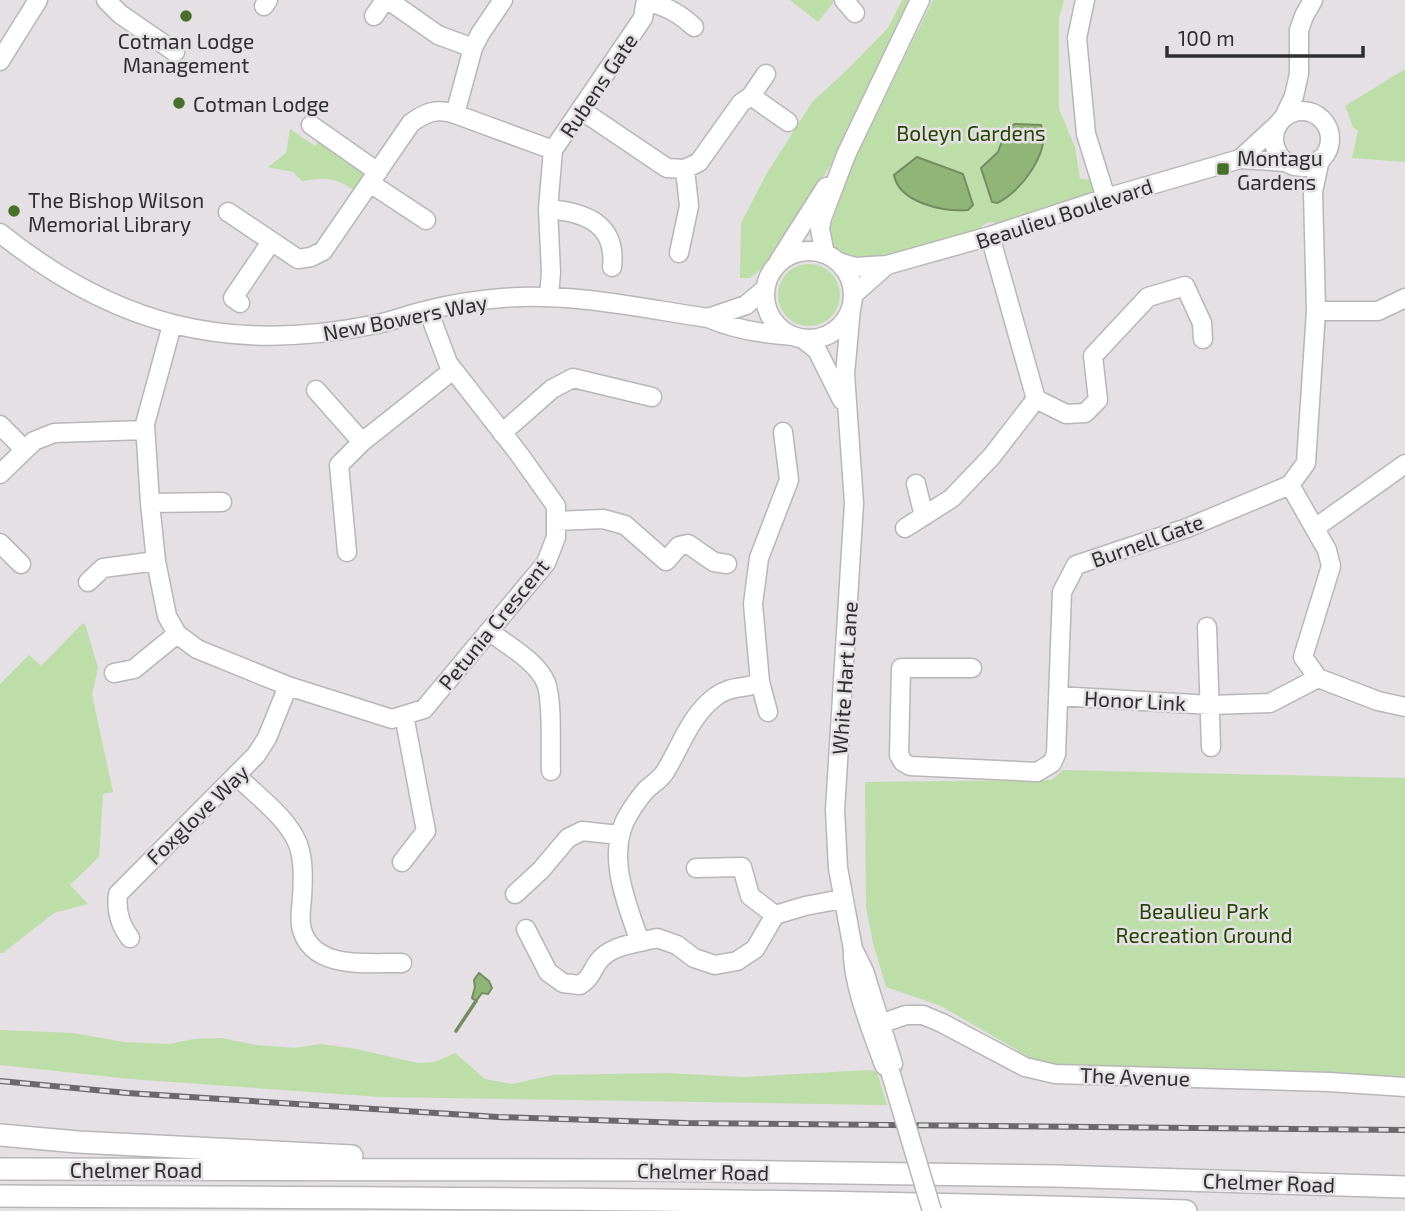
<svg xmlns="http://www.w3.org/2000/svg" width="1405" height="1211" font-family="'Exo 2',sans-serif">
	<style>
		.green { fill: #bddda9 }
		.water { fill: #91b578; stroke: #748c62; stroke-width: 2 }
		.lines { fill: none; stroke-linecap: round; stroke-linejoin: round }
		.stream { stroke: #748c62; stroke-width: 3.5 }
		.minor-casing { stroke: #b9b6b8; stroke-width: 21 }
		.major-casing { stroke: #b9b6b8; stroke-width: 24 }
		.minor { stroke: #fff; stroke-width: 18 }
		.major { stroke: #fff; stroke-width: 21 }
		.rail-casing { stroke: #6a686a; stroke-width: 6 }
		.rail { stroke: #e4e0e3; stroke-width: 3.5; stroke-dasharray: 10; stroke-linecap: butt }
		.minor-bridge-casing { stroke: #b9b6b8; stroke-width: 21; stroke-linecap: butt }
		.minor-bridge { stroke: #fff; stroke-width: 18 }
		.poi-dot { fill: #49702b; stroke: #e4e0e3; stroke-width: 2.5 }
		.labels { text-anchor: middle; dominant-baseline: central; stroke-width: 5; stroke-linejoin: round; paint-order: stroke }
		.poi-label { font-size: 21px; fill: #2f2e2f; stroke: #e4e0e3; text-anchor: start }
		.street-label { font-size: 21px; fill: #2f2e2f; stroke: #e4e0e3 }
		.park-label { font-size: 21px; fill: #244501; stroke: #e4e0e3 }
	</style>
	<rect width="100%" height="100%" fill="#e4e0e3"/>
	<path class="green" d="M 790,0 L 833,0 L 833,3 L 818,22 Z
		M 902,0 L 912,0 L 842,147 L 768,264 L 750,278 L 740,278 L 741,223 L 767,173 L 813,101 L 844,73 L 888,28 Z
		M 933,0 L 1064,0 L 1059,18 L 1059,109 L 1075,147 L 1080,179 L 1093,180 L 1097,195 L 998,225 L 993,222 L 986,223 L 974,234 L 931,248 L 857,262 L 846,259 L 834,252 L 830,228 L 853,162 Z
		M 1405,69 L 1405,162 L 1352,158 L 1358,131 L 1353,127 L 1345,106 Z
		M 290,129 L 315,146 L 321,137 L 368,169 L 354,190 C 334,177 325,177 302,181 L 293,172 L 268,167 L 286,153 Z
		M778 295a31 31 0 1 1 62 0a31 31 0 1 1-62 0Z
		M 83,623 L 86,627 L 98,668 L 92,695 L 113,792 L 103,794 L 99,857 L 70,885 L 88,904 L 54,913 L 3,953 L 0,953 L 0,684 L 29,655 L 41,666 Z
		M 1063,770 L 1405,778 L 1405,1076 L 1068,1067 L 1036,1061 L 941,1006 L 886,987 L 873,943 L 866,907 L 865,782 L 1052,780 Z
		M 0,1030 L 73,1033 L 124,1042 L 169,1044 L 194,1039 L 221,1038 L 256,1045 L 295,1048 L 320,1044 L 356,1049 L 418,1063 L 435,1062 L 455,1053 L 485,1079 L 512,1084 L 553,1075 L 665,1073 L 744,1077 L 870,1070 L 877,1072 L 887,1105 L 380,1097 L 131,1079 L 0,1065 Z"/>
	<path class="water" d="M 1015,124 L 1041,125 C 1052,151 1020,193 997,203 L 992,202 L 981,168 L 998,152 L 1007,128 Z
		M 917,157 L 963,174 L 973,205 L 968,210 C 944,212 899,203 894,175 Z
		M 479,973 L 489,981 L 492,988 L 488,994 L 482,993 L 476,1001 L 472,998 L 475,987 L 474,980 Z"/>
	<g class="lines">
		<path class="stream" d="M 456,1031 L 476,1001"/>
		<defs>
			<path id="minor" d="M 106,0 L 120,14 L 175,52
				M 388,0 L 438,35 L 473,48
				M 503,0 L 480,34 L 473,48 L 455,114 L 553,150
				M 844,0 L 855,13
				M 1085,0 L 1077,38 L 1086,134 L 1106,198
				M 646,2 C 666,6 679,13 694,27
				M 264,6 L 268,0
				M 374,16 L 385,0
				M 0,61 L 38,0
				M 751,96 L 788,122
				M 581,110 L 667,168 L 685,169 L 699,162 L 741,103 L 751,96 L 766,74
				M1274 139a28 28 0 1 1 56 0a28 28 0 1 1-56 0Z
				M 1284,117 L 1294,96 L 1299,74 L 1299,30 L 1304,16 L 1313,0
				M 311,125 L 378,172
				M 1240,159 L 1278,124
				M 370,183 L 426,220
				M 548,209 C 584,212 617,223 612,267
				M 228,212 L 298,259 L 311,257 L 323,251 L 411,123 C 426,112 437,108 455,114
				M 0,233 C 115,325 227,354 372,325 C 391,322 409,314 428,310 C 452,304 477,300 502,298 C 570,292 640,308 708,318 C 735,330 763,334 793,336
				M 990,236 L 1036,399 L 1066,414 L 1085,413 L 1098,400 L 1093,356 L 1148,297 L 1185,286 L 1202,323 L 1203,339
				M765 295a44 44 0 1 1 88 0a44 44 0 1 1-88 0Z
				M 679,253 L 689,206 L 685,169
				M 825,254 L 820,229 L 822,218 L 846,155 L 920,0
				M 779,261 L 826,187
				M 838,262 L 855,267 L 887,265 L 990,236 L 1106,198 L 1240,159 L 1286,162
				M 853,295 L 887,265
				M 549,296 L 551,272 L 548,209 L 553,150 L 643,18 L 646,0
				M 240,303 L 233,298 L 271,242
				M 851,309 L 845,374 L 854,503 L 835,810 L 838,868 L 853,949 L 864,971 L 884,1035 L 893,1064 L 890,1071 L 884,1065 C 873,1034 851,981 853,949
				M 1316,311 L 1378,311 L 1405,298
				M 708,318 L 746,305 L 765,289
				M 172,325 L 145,424 L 150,503 L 156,561 L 167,616 L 177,634 L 197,649 L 288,686 L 392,719 L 424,709 L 546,563 L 556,537 L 556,506 L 519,454 L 448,363 L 428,310
				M 803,339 L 817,350 L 842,400
				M 316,390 L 362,442
				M 0,425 L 25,450
				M 783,432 L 789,480 L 759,558 L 753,604 L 760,682 C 746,690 732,684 715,697 C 690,716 681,746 665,772 C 660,780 652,784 646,790 C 640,797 634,805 630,812 C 604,851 626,902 640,942 L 657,938 L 677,945 L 694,958 L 715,965 L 737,961 L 755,949 L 775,915 L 805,906 L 842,899
				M 502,433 L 552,389 L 573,378 L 652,397
				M 0,474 L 34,441 L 54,433 L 145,430
				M 916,484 L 924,516
				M 1290,485 L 1327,550 L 1331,566 L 1303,657 L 1318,678 L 1378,701 L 1405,707
				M 150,503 L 222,502
				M 556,521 L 603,519 L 625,525 L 666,561 L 679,546 L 688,544 L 714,562 L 727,564
				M 905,528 L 952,498 L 992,456 L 1036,399
				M 1315,528 L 1405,464
				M 0,543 L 21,564
				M 347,552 L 339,465 L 362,442 L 453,370
				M 88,582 L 103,568 L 156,561
				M 1207,627 L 1211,747
				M 489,631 C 507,645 537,661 546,683 C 553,701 550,750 551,771
				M 972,668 L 901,668 L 899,755 L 903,762 L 910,766 L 1037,772 L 1052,763 L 1056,754 L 1062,592 L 1076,565 L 1187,528 L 1290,485 L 1306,463 L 1316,311 L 1313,192 L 1320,159
				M 114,673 L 134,669 L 177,634
				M 760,682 L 768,712
				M 1058,696 L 1211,705 L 1270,703 L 1318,678
				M 237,776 C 257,796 287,817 298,844 C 304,861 303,880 302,898 C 301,908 299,920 302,930 C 314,971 370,962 402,963
				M 402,862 L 426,831 L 404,715
				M 696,868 L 742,867 L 750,896 L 775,915
				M 515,894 L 541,870 L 568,838 L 582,831 L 619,835
				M 526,929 L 548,972 L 563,983 L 580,985 C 591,978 591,972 598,962 C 607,949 625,945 640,942
				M 130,938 C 120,925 116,910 118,894 L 256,755 L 267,738 L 288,686
				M 880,1024 L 906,1015 L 923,1015 L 942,1023 L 1025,1067 L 1055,1074 L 1329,1082 L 1405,1087"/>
			<path id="major" d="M 0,1135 L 78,1142 L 352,1156
				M 0,1169 L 644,1170 L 1056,1176 L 1405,1187
				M 0,1196 C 395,1198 791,1198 1186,1211"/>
		</defs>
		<use href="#minor" class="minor-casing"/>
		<use href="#major" class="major-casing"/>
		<use href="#minor" class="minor"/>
		<use href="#major" class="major"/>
		<defs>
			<path id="rail" d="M 0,1081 L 127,1093 L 498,1117 L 686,1123 L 1405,1130"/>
		</defs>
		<use href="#rail" class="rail-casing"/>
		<use href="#rail" class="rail"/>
		<defs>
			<path id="minor-bridge" d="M 890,1071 L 932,1211"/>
		</defs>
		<use href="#minor-bridge" class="minor-bridge-casing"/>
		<use href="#minor-bridge" class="minor-bridge"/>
	</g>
	<g class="poi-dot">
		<circle cx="186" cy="16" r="7"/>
		<circle cx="179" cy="103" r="7"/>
		<rect x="1216" y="162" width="14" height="14" rx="3.5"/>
		<circle cx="14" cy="211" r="7"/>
	</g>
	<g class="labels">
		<g class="poi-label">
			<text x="186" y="40" text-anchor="middle">Cotman Lodge<tspan x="186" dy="24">Management</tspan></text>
			<text x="193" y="103">Cotman Lodge</text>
			<text x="1237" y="157">Montagu<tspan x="1237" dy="24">Gardens</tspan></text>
			<text x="28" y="199">The Bishop Wilson<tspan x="28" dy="24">Memorial Library</tspan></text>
		</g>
		<g class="street-label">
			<text transform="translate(598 85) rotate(-56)">Rubens Gate</text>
			<text transform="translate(1064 213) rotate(-18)">Beaulieu Boulevard</text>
			<text transform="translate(405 317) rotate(-11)">New Bowers Way</text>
			<text transform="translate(1147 540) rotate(-20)">Burnell Gate</text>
			<text transform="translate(493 624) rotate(-51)">Petunia Crescent</text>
			<text transform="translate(844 678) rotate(-86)">White Hart Lane</text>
			<text transform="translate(1135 700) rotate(3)">Honor Link</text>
			<text transform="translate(197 814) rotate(-44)">Foxglove Way</text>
			<text transform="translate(1135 1076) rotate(2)">The Avenue</text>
			<text x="136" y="1169">Chelmer Road</text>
			<text transform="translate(703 1171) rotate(1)">Chelmer Road</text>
			<text transform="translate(1269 1182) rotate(2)">Chelmer Road</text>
		</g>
		<g class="park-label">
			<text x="971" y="132">Boleyn Gardens</text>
			<text x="1204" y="910">Beaulieu Park<tspan x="1204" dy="24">Recreation Ground</tspan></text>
		</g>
	</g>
	<path d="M1167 46v10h196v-10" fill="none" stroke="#2f2e2f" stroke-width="3.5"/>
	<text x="1178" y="46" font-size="21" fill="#2f2e2f" stroke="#e4e0e3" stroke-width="5" paint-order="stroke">100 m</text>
</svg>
